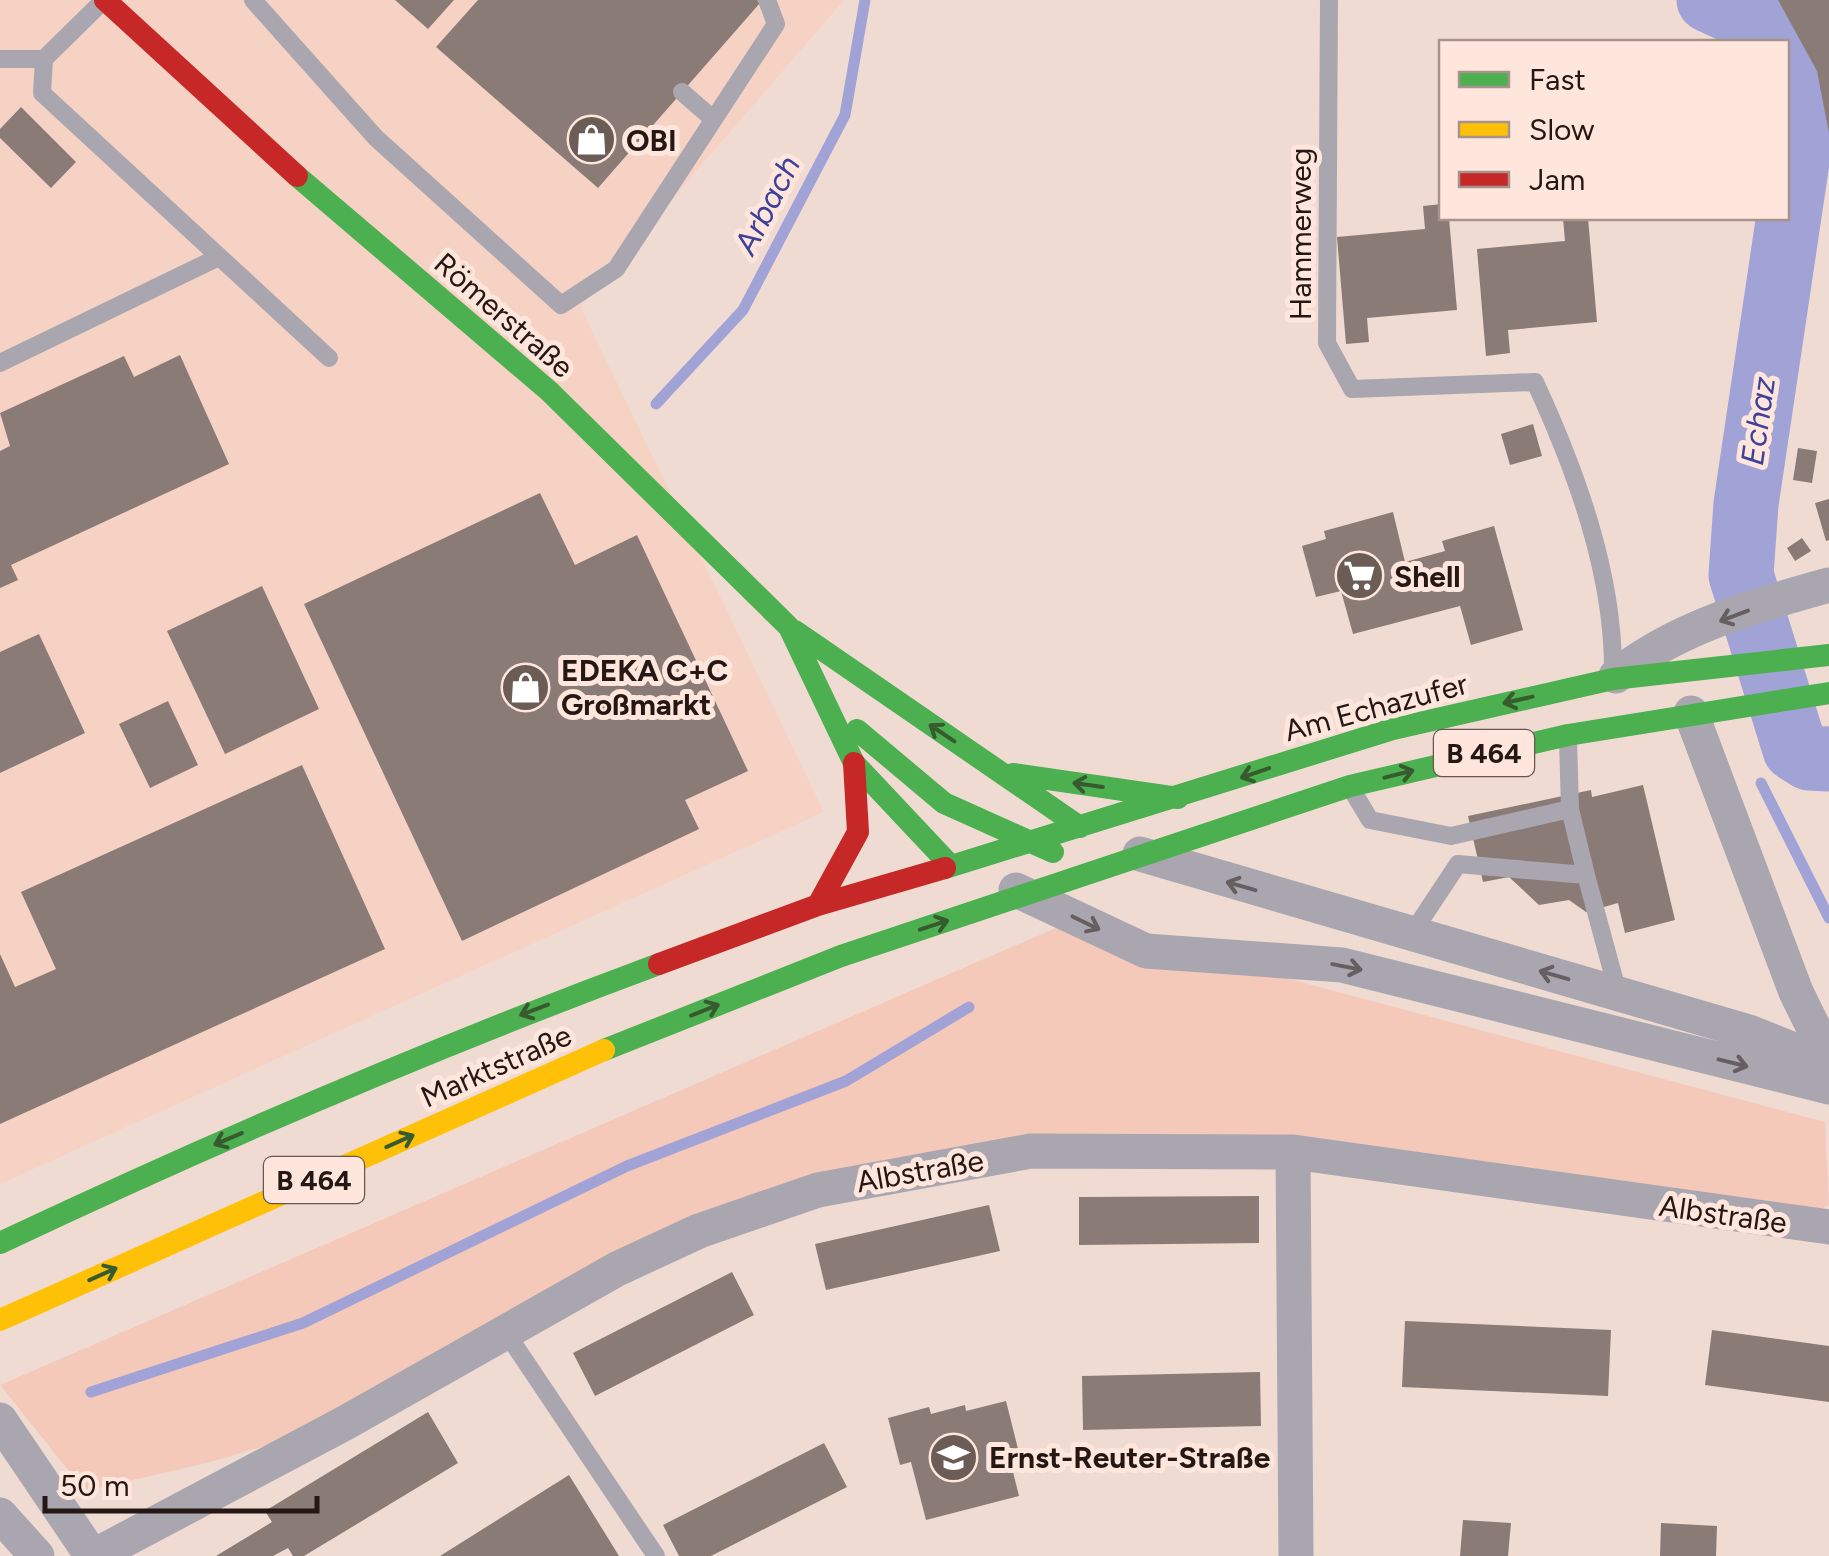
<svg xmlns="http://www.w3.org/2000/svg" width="1829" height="1556" font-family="Figtree,sans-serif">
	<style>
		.built { fill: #f6d2c5 }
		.green { fill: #f4c9ba }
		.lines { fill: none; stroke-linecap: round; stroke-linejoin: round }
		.stream { stroke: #a1a2d5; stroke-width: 11 }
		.canal { stroke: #a1a2d5; stroke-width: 38 }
		.river { stroke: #a1a2d5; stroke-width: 65 }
		.building { fill: #8a7b76 }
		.lane { stroke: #a9a6b0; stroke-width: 18 }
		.street { stroke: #a9a6b0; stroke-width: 35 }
		.fast { stroke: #4caf50; stroke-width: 22 }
		.slow { stroke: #ffc107; stroke-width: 22 }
		.jam { stroke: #c62828; stroke-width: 22 }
		.oneway { stroke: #675e62 }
		.oneway2 { stroke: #375b2e }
		.labels { text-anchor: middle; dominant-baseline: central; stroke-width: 10; stroke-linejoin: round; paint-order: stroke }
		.shield { fill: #fee6dd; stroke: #665550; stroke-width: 2.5 }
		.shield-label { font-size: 28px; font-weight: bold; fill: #251713 }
		.poi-label { font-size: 30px; font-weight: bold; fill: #251713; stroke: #fee6dd; text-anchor: start }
		.street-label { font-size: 30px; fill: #251713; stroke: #fee6dd }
		.water-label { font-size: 32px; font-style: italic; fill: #3d419a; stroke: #fee6dd }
	</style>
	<rect width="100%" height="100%" fill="#f0dbd3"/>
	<path class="built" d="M 0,0 L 844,0 L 580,306 L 824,812 L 0,1184 Z"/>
	<path class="green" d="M 1072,921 L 1825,1122 L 1829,1205 L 1812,1213 L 1547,1170 L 1293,1136 L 811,1182 L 350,1421 L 207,1463 L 85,1491 L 0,1385 Z"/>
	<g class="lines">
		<path class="stream" d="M 656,404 L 743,310 L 845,115 L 865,0
			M 1761,783 L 1829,918
			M 91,1392 L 303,1323 L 627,1166 L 846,1081 L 969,1007"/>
		<path class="canal" d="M 1760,0 L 1785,42"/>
		<path class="river" d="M 1709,0 L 1757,22 L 1775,42
			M 1786,56 L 1799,70 L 1802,128 L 1746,504 L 1741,575 L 1795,749 L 1809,758 L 1829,759"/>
	</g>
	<path class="building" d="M 395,0 L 454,0 L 428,29 Z
		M 478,0 L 757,0 L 760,3 L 598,188 L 436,47 Z
		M 1778,0 L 1829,0 L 1829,133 L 1817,71 Z
		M 21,107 L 76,162 L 51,188 L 0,138 L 0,129 Z
		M 1442,204 L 1442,218 L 1449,218 L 1457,310 L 1367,318 L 1369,342 L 1346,344 L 1337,237 L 1425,229 L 1423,206 Z
		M 1563,218 L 1588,218 L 1597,322 L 1508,330 L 1510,353 L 1486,356 L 1477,249 L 1565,241 Z
		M 180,355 L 229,464 L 11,565 L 18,580 L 0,588 L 0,451 L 10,446 L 0,413 L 124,356 L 134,377 Z
		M 1533,424 L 1542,456 L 1510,465 L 1501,434 Z
		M 1798,448 L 1817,451 L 1812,483 L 1793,480 Z
		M 540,493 L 575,565 L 637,535 L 748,771 L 685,800 L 699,829 L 462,941 L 304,604 Z
		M 1829,499 L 1829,540 L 1826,541 L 1815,503 Z
		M 1393,512 L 1405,562 L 1445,551 L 1442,541 L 1494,526 L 1523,630 L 1471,645 L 1460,606 L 1353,634 L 1341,591 L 1316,597 L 1302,546 L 1326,539 L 1324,531 Z
		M 1802,538 L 1811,551 L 1795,561 L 1787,548 Z
		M 262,586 L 319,709 L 225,754 L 167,631 Z
		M 39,634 L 85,733 L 0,773 L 0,652 Z
		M 168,701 L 198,765 L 150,788 L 119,724 Z
		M 302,765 L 385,949 L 0,1124 L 0,954 L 15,987 L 56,969 L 21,892 Z
		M 1643,785 L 1675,920 L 1625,933 L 1618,903 L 1586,912 L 1569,900 L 1539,905 L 1509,877 L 1483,882 L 1468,816 L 1591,790 L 1592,797 Z
		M 1259,1196 L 1259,1243 L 1079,1245 L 1079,1197 Z
		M 989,1205 L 1000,1251 L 826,1290 L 815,1244 Z
		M 732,1272 L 754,1315 L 595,1396 L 573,1353 Z
		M 1405,1321 L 1611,1330 L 1608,1396 L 1402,1387 Z
		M 1712,1330 L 1829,1346 L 1829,1402 L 1705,1385 Z
		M 1260,1372 L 1261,1426 L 1083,1430 L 1082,1376 Z
		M 1006,1401 L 1018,1449 L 1008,1452 L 1019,1496 L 926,1520 L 911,1462 L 900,1465 L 888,1418 L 929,1407 L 931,1414 L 965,1405 L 966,1411 Z
		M 428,1412 L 458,1463 L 304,1556 L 293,1556 L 288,1548 L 273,1556 L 216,1556 L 272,1522 L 265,1511 Z
		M 824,1443 L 847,1487 L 711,1556 L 679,1556 L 663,1525 Z
		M 569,1475 L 619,1556 L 440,1556 Z
		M 1463,1520 L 1511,1523 L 1508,1556 L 1460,1556 Z
		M 1661,1523 L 1717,1526 L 1716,1556 L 1660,1556 Z"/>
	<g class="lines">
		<path class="lane" d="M 253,0 L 376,138 L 561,305 L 616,269 L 776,24 L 767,0
			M 1329,0 L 1327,343 L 1352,389 L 1535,382 C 1576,471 1614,574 1613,673
			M 0,59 L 44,59 L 104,0
			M 44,59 L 42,93 L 329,358
			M 682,92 L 713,119
			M 0,363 L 219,257
			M 1352,790 L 1370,820 L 1451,836 L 1570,809 L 1568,739
			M 1570,809 L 1586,875
			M 1411,935 L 1458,864 L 1586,875 L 1618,993
			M 505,1331 L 656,1556"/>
		<path class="street" d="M 1616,676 C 1675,628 1756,605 1829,585
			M 1691,713 L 1796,992 L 1829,1059
			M 1140,854 L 1749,1032 L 1829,1064
			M 1016,890 L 1146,951 L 1342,965 L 1829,1087
			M 1293,1152 L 1296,1556
			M 0,1420 L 92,1556
			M 0,1515 L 37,1556
			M 94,1556 L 345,1423 L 617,1269 L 699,1231 L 818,1190 L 1031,1151 L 1293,1152 L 1829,1227"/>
		<path class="fast" d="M 297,176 L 549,391 L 789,627 L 854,763 L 950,865
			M 795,631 L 1080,827
			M 857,730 L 944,803 L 1053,852
			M 1013,774 L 1178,798
			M 945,868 L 1393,729 L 1613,679 L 1829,655
			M 604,1050 L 841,956 L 1350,786 L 1568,735 L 1829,693
			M 0,1243 C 216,1141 435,1047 659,964"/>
		<path class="slow" d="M 0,1320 L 604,1050"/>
		<path class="jam" d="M 105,0 L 297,176
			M 818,905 L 858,832 L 854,763
			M 659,964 L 818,905 L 945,868"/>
	</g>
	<defs><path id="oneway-shaft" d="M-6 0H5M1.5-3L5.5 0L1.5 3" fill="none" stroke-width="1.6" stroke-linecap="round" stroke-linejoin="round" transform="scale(2.5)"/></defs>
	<g class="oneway">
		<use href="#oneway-shaft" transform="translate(1734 616) rotate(159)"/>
		<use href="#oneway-shaft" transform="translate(1241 886) rotate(-164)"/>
		<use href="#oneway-shaft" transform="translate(1086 923) rotate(26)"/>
		<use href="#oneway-shaft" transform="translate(1347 967) rotate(11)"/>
		<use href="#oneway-shaft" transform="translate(1554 975) rotate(-164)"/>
		<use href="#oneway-shaft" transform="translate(1733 1063) rotate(14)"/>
	</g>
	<g class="oneway2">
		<use href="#oneway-shaft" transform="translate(1518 700) rotate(167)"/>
		<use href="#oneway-shaft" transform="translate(942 733) rotate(-146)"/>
		<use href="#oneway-shaft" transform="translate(1255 773) rotate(161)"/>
		<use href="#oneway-shaft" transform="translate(1399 774) rotate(-14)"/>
		<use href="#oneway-shaft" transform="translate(1088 785) rotate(-172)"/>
		<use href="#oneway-shaft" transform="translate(934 925) rotate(-18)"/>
		<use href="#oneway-shaft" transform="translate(534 1010) rotate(159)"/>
		<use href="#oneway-shaft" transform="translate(705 1010) rotate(-22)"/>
		<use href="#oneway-shaft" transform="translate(228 1139) rotate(157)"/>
		<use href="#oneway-shaft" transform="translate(400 1141) rotate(-24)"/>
		<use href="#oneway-shaft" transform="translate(103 1274) rotate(-24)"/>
	</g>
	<defs>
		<symbol id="shop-disc" viewBox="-11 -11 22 22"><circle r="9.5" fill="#6c5c56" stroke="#fee6dd"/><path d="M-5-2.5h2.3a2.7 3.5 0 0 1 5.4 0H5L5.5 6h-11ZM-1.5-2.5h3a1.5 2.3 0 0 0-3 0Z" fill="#fff"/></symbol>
		<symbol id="supermarket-disc" viewBox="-11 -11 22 22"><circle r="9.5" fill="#6c5c56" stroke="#fee6dd"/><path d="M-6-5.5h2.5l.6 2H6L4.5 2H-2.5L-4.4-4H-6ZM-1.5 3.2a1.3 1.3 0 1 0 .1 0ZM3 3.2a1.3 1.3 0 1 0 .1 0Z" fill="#fff"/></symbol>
		<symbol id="school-disc" viewBox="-11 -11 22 22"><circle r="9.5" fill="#6c5c56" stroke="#fee6dd"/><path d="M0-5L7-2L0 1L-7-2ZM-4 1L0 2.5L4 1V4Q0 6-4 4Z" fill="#fff"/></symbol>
	</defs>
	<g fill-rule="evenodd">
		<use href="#shop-disc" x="564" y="112" width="55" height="55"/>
		<use href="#supermarket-disc" x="1332" y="548" width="55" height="55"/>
		<use href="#shop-disc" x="498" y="660" width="55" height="55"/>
		<use href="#school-disc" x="926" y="1430" width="55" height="55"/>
	</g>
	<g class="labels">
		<g class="shield">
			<rect x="1434" y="730" width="100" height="46" rx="8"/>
			<rect x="264" y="1157" width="100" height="46" rx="8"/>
		</g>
		<g class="shield-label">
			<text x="1484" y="753">B 464</text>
			<text x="314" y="1180">B 464</text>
		</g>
		<g class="poi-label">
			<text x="626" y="140">OBI</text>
			<text x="1394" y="576">Shell</text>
			<text x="561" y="670">EDEKA C+C<tspan x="561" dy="34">Großmarkt</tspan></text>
			<text x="989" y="1457">Ernst-Reuter-Straße</text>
		</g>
		<g class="street-label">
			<text transform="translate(1300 234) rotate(-90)">Hammerweg</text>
			<text transform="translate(504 315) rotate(41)">Römerstraße</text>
			<text transform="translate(1376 707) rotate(-15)">Am Echazufer</text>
			<text transform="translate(496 1066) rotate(-24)">Marktstraße</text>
			<text transform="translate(920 1171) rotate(-10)">Albstraße</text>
			<text transform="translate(1723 1214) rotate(8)">Albstraße</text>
		</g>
		<g class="water-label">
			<text transform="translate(767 205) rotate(-63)">Arbach</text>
			<text transform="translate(1758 421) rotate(-82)">Echaz</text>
		</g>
	</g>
	<rect x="1439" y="40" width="350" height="180" fill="#fee6dd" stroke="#a7938c" stroke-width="2.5"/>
	<rect x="1459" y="72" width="50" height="15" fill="#4caf50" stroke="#a7938c" stroke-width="2.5"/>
	<text x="1529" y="90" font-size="30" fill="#251713">Fast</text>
	<rect x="1459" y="122" width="50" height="15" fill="#ffc107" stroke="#a7938c" stroke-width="2.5"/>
	<text x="1529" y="140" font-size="30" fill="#251713">Slow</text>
	<rect x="1459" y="172" width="50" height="15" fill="#c62828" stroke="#a7938c" stroke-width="2.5"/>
	<text x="1529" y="190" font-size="30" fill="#251713">Jam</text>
	<path d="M45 1496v15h272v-15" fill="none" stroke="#251713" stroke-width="5"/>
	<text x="60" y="1496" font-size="30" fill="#251713" stroke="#fee6dd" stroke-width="8" paint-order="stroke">50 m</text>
</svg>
